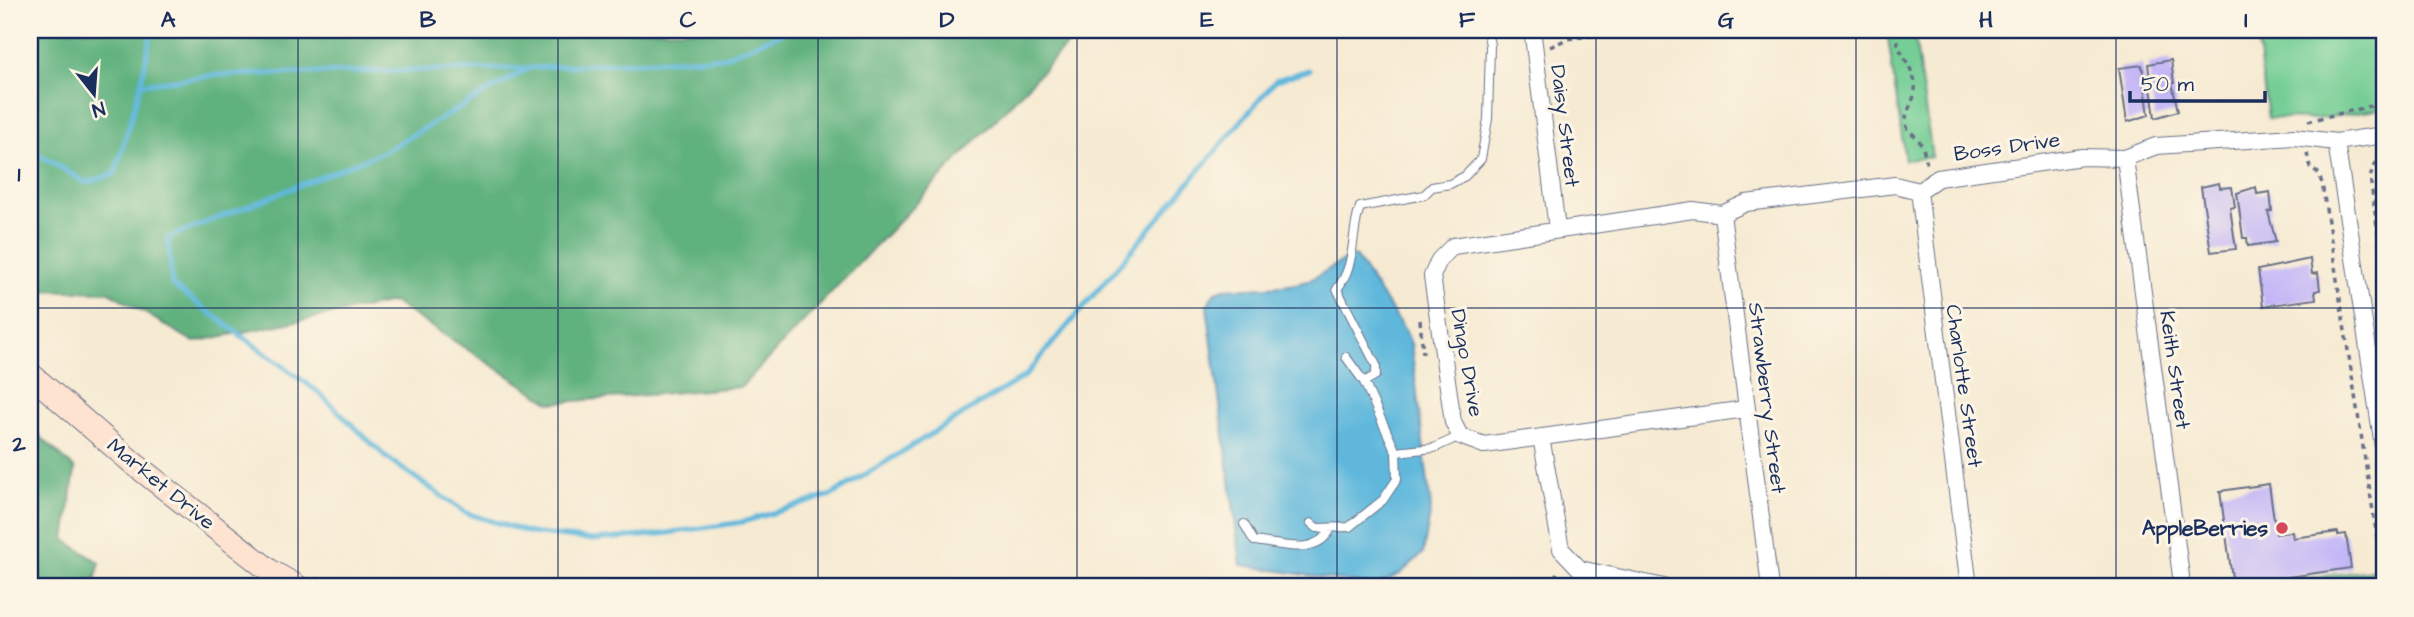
<svg xmlns="http://www.w3.org/2000/svg" width="2414" height="617" font-family="'Architects Daughter',sans-serif">
	<style>
		.green { fill: #74ce95; stroke: #487e7a; stroke-width: 2 }
		.forest { fill: #5fb17e; stroke: #3d706e; stroke-width: 2 }
		.water { fill: #5eb8dc; stroke: #3c749d; stroke-width: 2 }
		.lines { fill: none; stroke-linecap: round; stroke-linejoin: round }
		.stream { stroke: #5eb8dc; stroke-width: 5 }
		.building { fill: #c1b4f8 }
		.lane-casing { stroke: #687087; stroke-width: 10 }
		.street-casing { stroke: #687087; stroke-width: 18 }
		.secondary-casing { stroke: #687087; stroke-width: 25 }
		.path { stroke: #687087; stroke-width: 3.5; stroke-dasharray: 5 5; stroke-linecap: butt }
		.lane { stroke: #fff; stroke-width: 8 }
		.street { stroke: #fff; stroke-width: 16 }
		.secondary { stroke: #fee3d1; stroke-width: 23 }
		.grid { fill: none; stroke: #1b2f5e; stroke-width: 2; stroke-opacity: 0.55 }
		.poi-dot { fill: #d1495b; stroke: #fcf5e5; stroke-width: 2.5 }
		.labels { text-anchor: middle; dominant-baseline: central; stroke-width: 6; stroke-linejoin: round; paint-order: stroke }
		.street-label { font-size: 21px; fill: #1b2f5e; stroke: #fcf5e5 }
		.poi-label { font-size: 21px; font-weight: bold; fill: #1b2f5e; stroke: #fcf5e5; text-anchor: end }
		.neatline { fill: none; stroke: #1b2f5e; stroke-width: 2.5 }
		.grid-label { font-size: 23px; text-anchor: middle; font-weight: bold; fill: #1b2f5e }
	</style>
	<rect width="100%" height="100%" fill="#fcf5e5"/>
	<filter id="ink" filterUnits="userSpaceOnUse"><feTurbulence type="fractalNoise" baseFrequency=".0143" numOctaves="2"/><feDisplacementMap in="SourceGraphic" scale="14" xChannelSelector="R" yChannelSelector="G"/><feConvolveMatrix kernelMatrix="1 2 1 2 8 2 1 2 1" color-interpolation-filters="sRGB"/></filter>
	<filter id="wash" filterUnits="userSpaceOnUse"><feTurbulence type="fractalNoise" baseFrequency=".00686" numOctaves="4" result="noise"/><feDisplacementMap in="SourceGraphic" scale="28" xChannelSelector="R" yChannelSelector="G"/><feGaussianBlur stdDeviation="1.57" result="paint"/><feColorMatrix in="noise" values="0 0 0 0 0 0 0 0 0 0 0 0 0 0 0 0 0 1.4 0 .05"/><feComposite in="paint" operator="in"/></filter>
	<g filter="url(#wash)">
		<rect width="100%" height="100%" fill="#f6ead2"/>
		<path class="green" d="M 1887,30 L 1914,30 L 1932,157 L 1905,160 Z
			M 2256,30 L 2384,30 L 2384,109 L 2316,119 L 2268,118 Z
			M 2372,570 L 2375,587 L 2286,587 L 2286,581 Z"/>
		<path class="forest" d="M 30,30 L 1081,30 L 741,387 L 551,403 L 393,302 L 194,342 L 109,292 L 30,290 Z
			M 30,427 L 75,469 L 65,540 L 100,563 L 93,587 L 30,587 Z"/>
		<path class="water" d="M 1355,256 L 1406,332 L 1411,344 L 1431,508 L 1423,553 L 1400,574 L 1375,586 L 1241,565 L 1207,306 L 1214,293 L 1224,289 C 1250,287 1283,289 1307,281 C 1325,274 1337,261 1355,256 Z"/>
		<g class="lines">
			<path class="stream" d="M 529,68 L 385,151 L 168,238 L 172,285 L 317,391 L 387,458 L 466,513 L 530,533 L 593,540 L 655,535 L 743,522 L 832,495 L 1025,376 L 1276,80 L 1309,70
				M 141,84 L 217,75 L 529,68 L 723,57 L 790,30
				M 30,149 L 86,183 L 115,174 L 141,84 L 152,30"/>
		</g>
		<g id="blocks">
			<path class="building" d="M 2171,60 L 2174,83 L 2172,83 L 2178,111 L 2155,118 L 2148,64 Z
				M 2142,65 L 2149,115 L 2127,122 L 2119,68 Z
				M 2219,183 L 2220,188 L 2232,187 L 2235,207 L 2230,208 L 2236,249 L 2211,252 L 2201,187 Z
				M 2256,187 L 2257,194 L 2270,192 L 2272,211 L 2268,212 L 2276,242 L 2248,246 L 2247,238 L 2243,238 L 2237,193 Z
				M 2310,259 L 2312,274 L 2318,273 L 2320,290 L 2315,291 L 2316,299 L 2263,306 L 2258,270 Z
				M 2269,484 L 2276,534 L 2292,532 L 2293,538 L 2338,532 L 2338,535 L 2346,534 L 2351,568 L 2233,585 L 2220,491 Z"/>
		</g>
	</g>
	<g filter="url(#ink)">
		<use href="#blocks" fill-opacity="0" stroke="#687087" stroke-width="2"/>
		<g class="lines">
			<defs>
				<path id="lane" d="M 1346,357 L 1364,382 L 1396,452
					M 1364,382 L 1376,375 L 1376,365 L 1337,289 C 1357,263 1350,236 1360,207 L 1424,195 L 1432,187 L 1450,184 L 1465,176 L 1481,159 L 1488,119 L 1490,45 L 1487,30
					M 1311,523 L 1317,528 L 1349,527 L 1383,500 L 1397,479 L 1396,452 L 1434,448 L 1460,436
					M 1244,524 L 1254,541 C 1282,544 1315,557 1331,529"/>
				<path id="street" d="M 1536,30 L 1533,36 L 1557,229
					M 2336,142 L 2384,452
					M 2125,158 L 2181,576 L 2177,587
					M 1919,191 L 1969,587
					M 1722,214 L 1770,587
					M 1746,409 L 1484,445 L 1460,436 L 1453,422 L 1432,276 L 1439,260 L 1453,246 L 1693,210 L 1722,214 L 1746,203 L 1895,185 L 1919,191 L 1938,178 L 2082,157 L 2125,158 L 2156,146 L 2294,137 L 2336,142 L 2384,135
					M 1541,437 L 1561,549 L 1580,569 L 1664,587"/>
				<path id="secondary" d="M 30,374 L 133,463 L 270,571 L 298,587"/>
			</defs>
			<use href="#lane" class="lane-casing"/>
			<use href="#street" class="street-casing"/>
			<use href="#secondary" class="secondary-casing"/>
			<path class="path" d="M 1898,30 C 1892,52 1918,67 1915,91 C 1914,103 1902,115 1907,127 C 1909,132 1915,135 1918,139 C 1924,147 1925,156 1927,165
				M 1550,47 L 1567,39 L 1634,30
				M 2374,106 L 2376,121
				M 2308,121 L 2384,103
				M 2307,153 L 2310,167 L 2318,173 L 2322,183 L 2384,582
				M 2380,153 L 2370,177 L 2384,275
				M 1420,320 L 1423,353
				M 316,578 L 334,587
				M 1552,587 L 1557,572
				M 2268,587 L 2287,587
				M 2361,587 L 2384,582 L 2384,587"/>
			<use href="#lane" class="lane"/>
			<use href="#street" class="street"/>
			<use href="#secondary" class="secondary"/>
		</g>
	</g>
	<path class="grid" d="M 298,30 L 298,587M 558,30 L 558,587M 818,30 L 818,587M 1077,30 L 1077,587M 1337,30 L 1337,587M 1596,30 L 1596,587M 1856,30 L 1856,587M 2116,30 L 2116,587M 30,308 L 2384,308"/>
	<circle class="poi-dot" cx="2282" cy="528" r="7"/>
	<g class="labels">
		<g class="street-label">
			<text transform="translate(1565 126) rotate(83)">Daisy Street</text>
			<text transform="translate(2007 147) rotate(-8)">Boss Drive</text>
			<text transform="translate(1467 363) rotate(80)">Dingo Drive</text>
			<text transform="translate(2175 370) rotate(82)">Keith Street</text>
			<text transform="translate(1964 386) rotate(82)">Charlotte Street</text>
			<text transform="translate(1767 398) rotate(83)">Strawberry Street</text>
			<text transform="translate(161 484) rotate(39)">Market Drive</text>
		</g>
		<g class="poi-label">
			<text x="2268" y="528">AppleBerries</text>
		</g>
	</g>
	<rect width="2414" height="617" fill="none" stroke="#fcf5e5" stroke-width="77"/>
	<g transform="translate(94 94) rotate(163)" stroke="#fcf5e5" stroke-width="5" paint-order="stroke">
	<path d="M0-5L12 26L0 18L-12 26Z" fill="#1b2f5e"/>
	<text y="-10" font-size="19" font-weight="bold" text-anchor="middle" fill="#1b2f5e">N</text>
	</g>
	<path d="M2130 91v10h135v-10" fill="none" stroke="#1b2f5e" stroke-width="3.5"/>
	<text x="2141" y="91" font-size="21" fill="#1b2f5e" stroke="#fcf5e5" stroke-width="5" paint-order="stroke">50 m</text>
	<rect x="38" y="38" width="2338" height="540" class="neatline"/>
	<g class="grid-label">
		<text x="168" y="27">A</text>
		<text x="428" y="27">B</text>
		<text x="688" y="27">C</text>
		<text x="947" y="27">D</text>
		<text x="1207" y="27">E</text>
		<text x="1467" y="27">F</text>
		<text x="1726" y="27">G</text>
		<text x="1986" y="27">H</text>
		<text x="2246" y="27">I</text>
		<text x="19" y="181">1</text>
		<text x="19" y="451">2</text>
	</g>
</svg>
